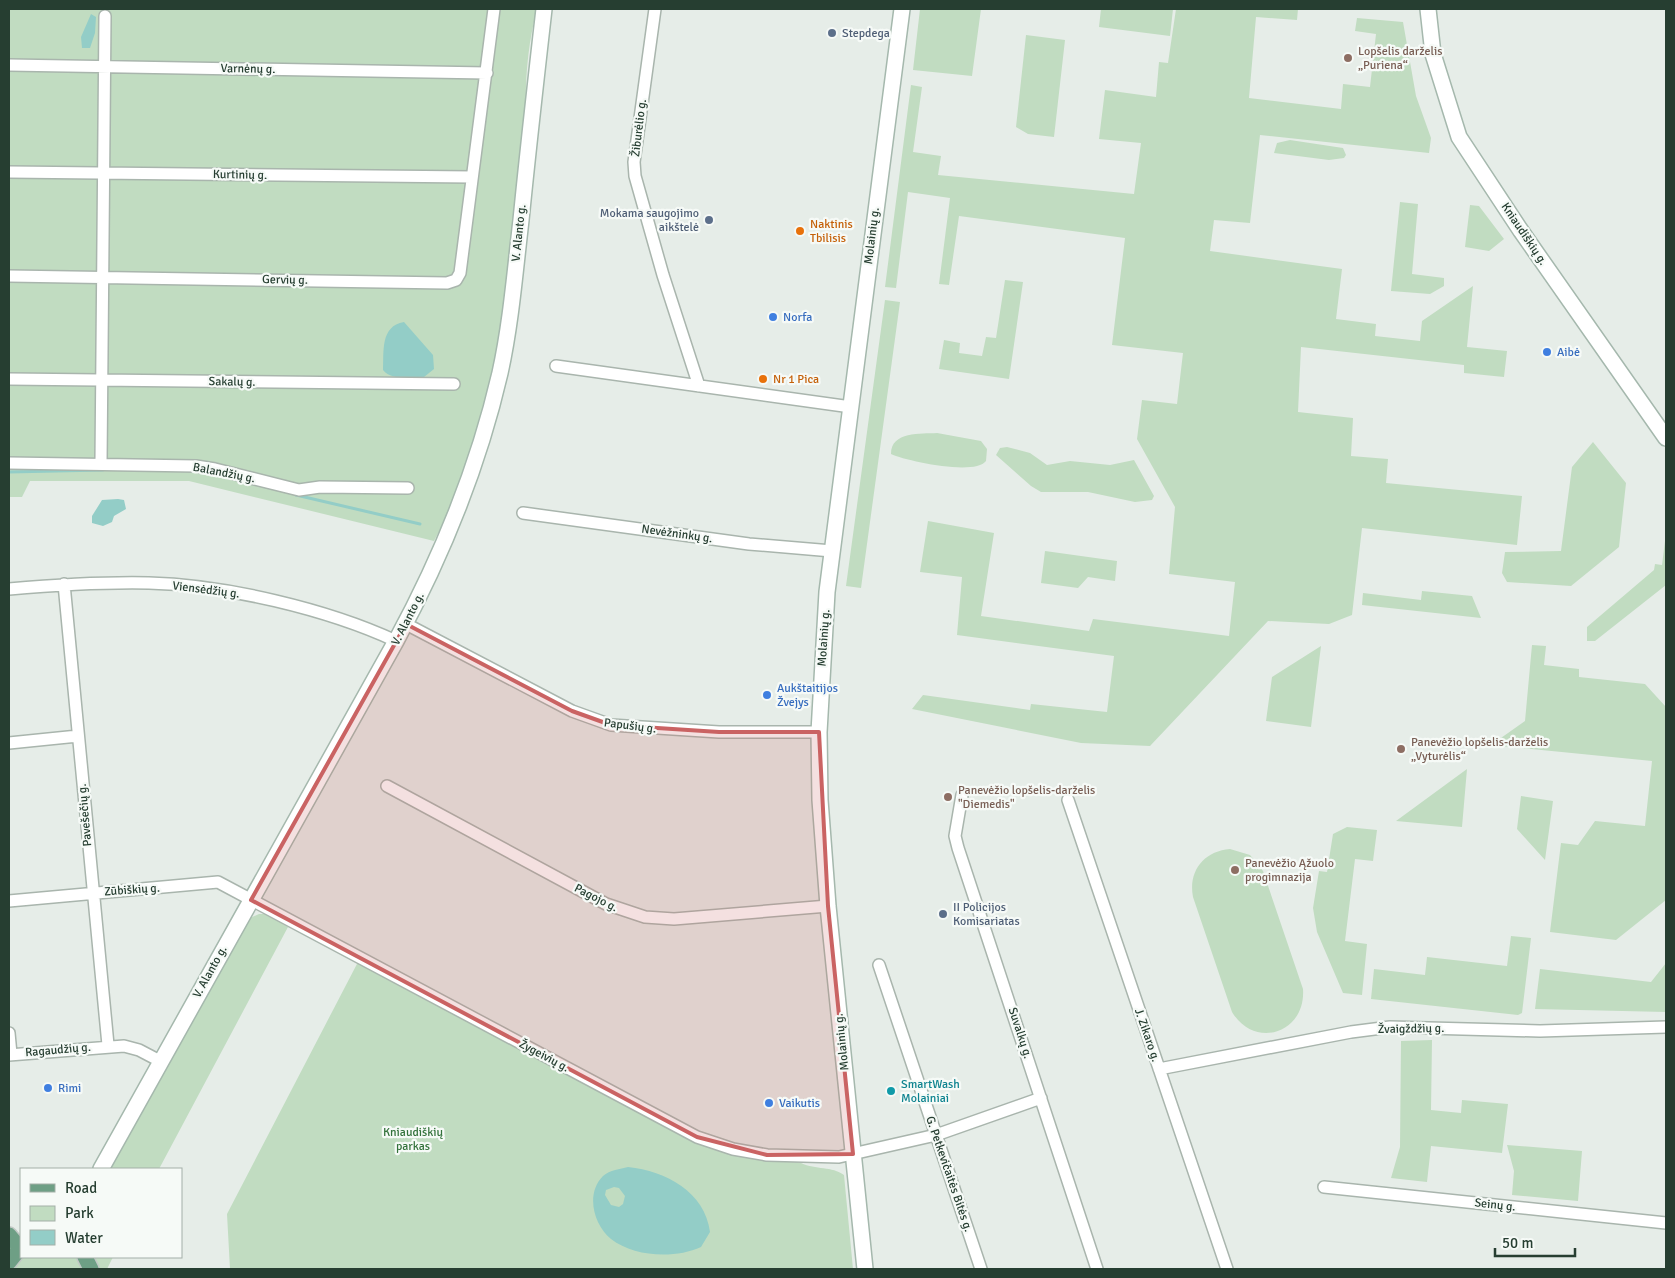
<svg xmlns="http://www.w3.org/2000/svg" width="1675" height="1278" font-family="Signika,sans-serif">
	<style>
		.green { fill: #c1dcc1 }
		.water { fill: #93cdc7; fill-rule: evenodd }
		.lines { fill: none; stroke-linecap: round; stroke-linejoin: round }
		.stream { stroke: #93cdc7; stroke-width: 3 }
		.street-casing { stroke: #a9b5ad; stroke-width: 14 }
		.secondary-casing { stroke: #a5b8ad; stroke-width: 18 }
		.primary-casing { stroke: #c2c9c5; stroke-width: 18 }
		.street { stroke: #fff; stroke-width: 11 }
		.secondary { stroke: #fff; stroke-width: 15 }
		.primary { stroke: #6e9f85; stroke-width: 15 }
		.marked { fill: #ca6363; fill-opacity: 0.2; stroke: #ca6363; stroke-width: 4; stroke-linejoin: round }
		.service-dot { fill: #5c6f8a; stroke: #f6faf7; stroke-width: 2 }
		.education-dot { fill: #8d6e63; stroke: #f6faf7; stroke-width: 2 }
		.food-dot { fill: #e8710a; stroke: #f6faf7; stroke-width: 2 }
		.shop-dot { fill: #3f7fe0; stroke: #f6faf7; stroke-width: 2 }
		.culture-dot { fill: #0f9aa8; stroke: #f6faf7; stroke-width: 2 }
		.labels { text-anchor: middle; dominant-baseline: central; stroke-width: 4.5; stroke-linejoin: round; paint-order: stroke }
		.service-label { font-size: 12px; fill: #4e5e75; stroke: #f6faf7; text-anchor: start }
		.education-label { font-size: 12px; fill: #785e54; stroke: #f6faf7; text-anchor: start }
		.street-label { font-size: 12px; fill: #263e31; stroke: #f6faf7 }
		.food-label { font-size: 12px; fill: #c56008; stroke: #f6faf7; text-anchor: start }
		.shop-label { font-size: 12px; fill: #366cbe; stroke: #f6faf7; text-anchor: start }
		.culture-label { font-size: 12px; fill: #0d838f; stroke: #f6faf7; text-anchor: start }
		.park-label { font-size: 12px; fill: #33723b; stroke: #f6faf7 }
	</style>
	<rect width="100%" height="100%" fill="#e6ede8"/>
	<path class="green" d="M 9,9 L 537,9 C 528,44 525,77 526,113 C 510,256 504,412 434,541 L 189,481 L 30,481 L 22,497 L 9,497 Z
		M 920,9 L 981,9 L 972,76 L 913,70 Z
		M 1101,9 L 1173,9 L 1170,36 L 1099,27 Z
		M 1176,9 L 1298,9 L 1297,20 L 1256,17 L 1249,98 L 1341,109 L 1343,84 L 1370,87 L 1376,34 L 1355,31 L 1357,18 L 1403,22 L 1416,96 L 1431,138 L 1429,153 L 1260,135 L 1250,223 L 1214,220 L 1210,251 L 1342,269 L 1336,319 L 1376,324 L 1375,336 L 1420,341 L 1422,321 L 1473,286 L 1467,347 L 1507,351 L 1504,377 L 1464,373 L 1464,365 L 1301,347 L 1298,412 L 1353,418 L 1351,456 L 1388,459 L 1386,483 L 1522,496 L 1517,545 L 1362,528 L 1352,615 L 1329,624 L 1268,621 L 1150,746 L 1081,743 L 912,709 L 923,695 L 1030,710 L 1031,704 L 1107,712 L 1114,656 L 957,635 L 962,577 L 920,572 L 928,521 L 994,533 L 981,616 L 1089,631 L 1093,619 L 1229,636 L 1235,582 L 1169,574 L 1175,507 L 1137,439 L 1142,400 L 1177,404 L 1183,353 L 1112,345 L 1125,238 L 959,216 L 949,285 L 939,284 L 950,198 L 908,192 L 896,288 L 885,287 L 911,85 L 922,87 L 913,152 L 941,156 L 938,175 L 1134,194 L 1141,143 L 1099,139 L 1105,90 L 1156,97 L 1159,62 L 1168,63 Z
		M 1026,35 L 1065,40 L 1054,137 L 1028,134 L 1016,127 Z
		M 1290,140 L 1343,148 L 1346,155 L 1344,158 L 1329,160 L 1274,153 L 1277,143 Z
		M 1400,202 L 1418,204 L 1412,274 L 1444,278 L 1444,286 L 1430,294 L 1391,291 Z
		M 1470,205 L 1479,206 L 1504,239 L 1489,251 L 1465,247 Z
		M 1005,280 L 1023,282 L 1009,379 L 939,369 L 944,340 L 960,343 L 959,353 L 982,356 L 986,337 L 996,338 Z
		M 885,300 L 900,302 L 861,588 L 846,586 Z
		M 937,433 L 981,441 L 987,449 L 986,461 C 975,476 906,461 891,454 C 891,431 921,434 937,433 Z
		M 1593,442 L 1626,483 L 1619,547 L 1571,586 L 1507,582 L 1502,573 L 1505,552 L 1561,551 L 1572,467 Z
		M 1007,447 L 1030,453 L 1047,465 L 1070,461 L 1110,465 L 1134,460 L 1154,496 L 1152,500 L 1135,502 L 1088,492 L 1041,492 L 1031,486 L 996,455 L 1000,448 Z
		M 1666,533 L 1666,585 L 1595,641 L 1587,641 L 1587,627 L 1654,570 L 1655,564 L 1662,565 Z
		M 1045,551 L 1117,561 L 1115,581 L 1088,577 L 1078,588 L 1041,583 Z
		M 1422,591 L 1472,596 L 1481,618 L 1362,605 L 1363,593 L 1421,600 Z
		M 1532,645 L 1546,646 L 1544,665 L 1579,669 L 1579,677 L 1645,684 L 1666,707 L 1666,900 L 1616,940 L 1550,932 L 1561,843 L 1578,845 L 1595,821 L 1645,826 L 1652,761 L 1491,745 L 1525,721 Z
		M 1321,646 L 1311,727 L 1266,721 L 1272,677 Z
		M 1467,769 L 1462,827 L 1396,821 Z
		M 1521,796 L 1553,801 L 1545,860 L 1517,829 Z
		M 1347,827 L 1377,830 L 1373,861 L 1355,859 L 1345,941 L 1367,944 L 1362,995 L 1343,993 L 1317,932 L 1313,908 L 1319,871 L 1327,872 L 1333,834 Z
		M 1230,849 L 1250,855 L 1263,871 L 1303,989 C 1306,1033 1255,1050 1232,1012 L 1193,897 C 1188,871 1204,851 1230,849 Z
		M 259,914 L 267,914 L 288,927 L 159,1169 L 109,1169 L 250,918 Z
		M 1511,936 L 1531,938 L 1522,1013 L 1518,1015 L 1371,999 L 1374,969 L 1425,975 L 1427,957 L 1507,966 Z
		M 358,962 L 696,1140 L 801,1163 C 816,1170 832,1166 844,1175 L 853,1269 L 230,1269 L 227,1214 Z
		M 1666,963 L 1666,1012 L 1535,1009 L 1540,969 L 1651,982 Z
		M 1432,1040 L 1431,1110 L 1461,1113 L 1462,1100 L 1508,1104 L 1502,1153 L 1431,1146 L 1427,1182 L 1391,1178 L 1400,1147 L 1401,1041 Z
		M 1507,1145 L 1582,1151 L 1578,1201 L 1512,1195 L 1514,1171 Z
		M 21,1257 L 78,1257 L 85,1269 L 11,1269 Z
		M 91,1257 L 113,1257 L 107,1269 L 96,1269 Z"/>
	<path class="water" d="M 91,14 L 96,17 L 95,33 L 90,48 L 82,48 L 81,37 Z
		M 404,322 L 433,355 L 434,369 L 424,377 C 411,377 392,381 383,370 C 384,352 380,326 404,322 Z
		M 118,499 L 124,500 L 126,509 L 114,516 L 112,522 L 103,526 L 92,523 L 92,516 L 102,500 Z
		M 628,1167 C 666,1171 705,1192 710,1232 L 701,1247 C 675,1259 634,1257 611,1239 C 594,1225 585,1194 603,1176 C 610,1170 620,1169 628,1167 ZM 614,1187 L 619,1188 L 625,1196 L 623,1204 L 619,1207 L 611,1205 L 605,1195 L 606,1190 Z"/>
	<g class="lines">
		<path class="stream" d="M 9,472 L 103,470
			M 296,495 L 420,524"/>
		<defs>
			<path id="street" d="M 655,9 L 634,162 L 635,176 L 663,275 L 699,386
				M 9,65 L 487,73
				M 9,172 L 472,177
				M 9,276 L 447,283 L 456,280 L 460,273 L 494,9
				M 556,366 L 851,407
				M 9,379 L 454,384
				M 9,463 L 196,466 L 215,469 L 299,490 L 320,487 L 408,488
				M 101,463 L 105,16
				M 523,513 L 749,544 L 832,551
				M 64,584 L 108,1045
				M 9,589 C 55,585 102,582 149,583 C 225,585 327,609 396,641
				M 406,624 L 572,711 L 611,725 L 719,732 L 819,732
				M 9,743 L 78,736
				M 387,786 L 606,904 L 645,917 L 674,919 L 828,906
				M 962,795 L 955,836 L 958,848 L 1097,1269
				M 1068,800 L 1227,1269
				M 9,901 L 218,882 L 697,1137 L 733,1149 L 767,1155 L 839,1157 L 936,1135 L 1041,1098
				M 879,965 L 981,1269
				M 9,1033 L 11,1054
				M 9,1055 L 124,1046 L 139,1050 L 160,1061
				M 1159,1069 L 1351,1032 L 1390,1027 L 1540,1031 L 1666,1027
				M 1324,1187 L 1666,1223"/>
			<path id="secondary" d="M 1428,9 L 1433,54 L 1459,137 L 1521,231 L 1666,438
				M 101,1169 L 396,641 C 442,556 478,468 500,373 C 511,323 515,271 521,220 C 528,149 536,79 544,9
				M 865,1269 L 828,906 L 820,800 L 819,732 L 827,592 L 902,9"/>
			<path id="primary" d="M 9,1235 L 20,1248
				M 85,1257 L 91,1269
				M 9,1262 L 21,1247"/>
		</defs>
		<use href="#street" class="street-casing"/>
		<use href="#secondary" class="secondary-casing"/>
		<use href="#primary" class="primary-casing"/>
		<use href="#street" class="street"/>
		<use href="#secondary" class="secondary"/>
		<use href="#primary" class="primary"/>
	</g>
	<path class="marked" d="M 406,624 L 572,711 L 611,725 L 719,732 L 819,732 L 828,906 L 853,1154 L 767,1155 L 697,1137 L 251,900 Z"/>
	<g class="service-dot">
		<circle cx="832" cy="33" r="5"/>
		<circle cx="709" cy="220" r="5"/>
		<circle cx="943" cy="914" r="5"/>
	</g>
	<g class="education-dot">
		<circle cx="1348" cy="58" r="5"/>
		<circle cx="1401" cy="749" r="5"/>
		<circle cx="948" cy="797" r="5"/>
		<circle cx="1235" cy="870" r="5"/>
	</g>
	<g class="food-dot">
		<circle cx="800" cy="231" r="5"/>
		<circle cx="763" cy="379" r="5"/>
	</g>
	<g class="shop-dot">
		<circle cx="773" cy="317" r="5"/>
		<circle cx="1547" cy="352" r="5"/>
		<circle cx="767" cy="695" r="5"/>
		<circle cx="48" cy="1088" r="5"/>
		<circle cx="769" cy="1103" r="5"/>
	</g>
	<circle class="culture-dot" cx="891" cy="1091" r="5"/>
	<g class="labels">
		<g class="service-label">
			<text x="842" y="33">Stepdega</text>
			<text x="699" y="213" text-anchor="end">Mokama saugojimo<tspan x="699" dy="14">aikštelė</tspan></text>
			<text x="953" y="907">II Policijos<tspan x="953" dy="14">Komisariatas</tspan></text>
		</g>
		<g class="education-label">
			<text x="1358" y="51">Lopšelis darželis<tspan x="1358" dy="14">„Puriena“</tspan></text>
			<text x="1411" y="742">Panevėžio lopšelis-darželis<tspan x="1411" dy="14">„Vyturėlis“</tspan></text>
			<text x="958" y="790">Panevėžio lopšelis-darželis<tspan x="958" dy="14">"Diemedis"</tspan></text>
			<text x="1245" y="863">Panevėžio Ąžuolo<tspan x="1245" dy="14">progimnazija</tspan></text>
		</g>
		<g class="street-label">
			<text transform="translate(248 69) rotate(1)">Varnėnų g.</text>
			<text transform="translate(639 128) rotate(-83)">Žiburėlio g.</text>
			<text transform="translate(240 175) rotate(1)">Kurtinių g.</text>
			<text transform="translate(519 233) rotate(-84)">V. Alanto g.</text>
			<text transform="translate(1524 234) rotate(56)">Kniaudiškių g.</text>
			<text transform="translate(872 236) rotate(-83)">Molainių g.</text>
			<text transform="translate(285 280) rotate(1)">Gervių g.</text>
			<text transform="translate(232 382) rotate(1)">Sakalų g.</text>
			<text transform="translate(224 473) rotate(11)">Balandžių g.</text>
			<text transform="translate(677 534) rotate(8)">Nevėžninkų g.</text>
			<text transform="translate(206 590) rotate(7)">Viensėdžių g.</text>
			<text transform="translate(408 619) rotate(-63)">V. Alanto g.</text>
			<text transform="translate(824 638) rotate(-86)">Molainių g.</text>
			<text transform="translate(630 726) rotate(7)">Papušių g.</text>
			<text transform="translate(85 815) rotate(-95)">Pavešečių g.</text>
			<text transform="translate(132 890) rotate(-4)">Zūbiškių g.</text>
			<text transform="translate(596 898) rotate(27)">Pagojo g.</text>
			<text transform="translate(210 972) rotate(-61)">V. Alanto g.</text>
			<text transform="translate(1411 1029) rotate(-1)">Žvaigždžių g.</text>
			<text transform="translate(1020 1033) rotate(72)">Suvalkų g.</text>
			<text transform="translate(1147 1035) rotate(71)">J. Zikaro g.</text>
			<text transform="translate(842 1042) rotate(-96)">Molainių g.</text>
			<text transform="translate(58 1050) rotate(-5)">Ragaudžių g.</text>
			<text transform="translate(544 1056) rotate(28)">Žygeivių g.</text>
			<text transform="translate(949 1174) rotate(71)">G. Petkevičaitės Bitės g.</text>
			<text transform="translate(1495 1205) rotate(6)">Seinų g.</text>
		</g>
		<g class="food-label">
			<text x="810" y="224">Naktinis<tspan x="810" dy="14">Tbilisis</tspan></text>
			<text x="773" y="379">Nr 1 Pica</text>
		</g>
		<g class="shop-label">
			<text x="783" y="317">Norfa</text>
			<text x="1557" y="352">Aibė</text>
			<text x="777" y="688">Aukštaitijos<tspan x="777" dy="14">Žvejys</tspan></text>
			<text x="58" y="1088">Rimi</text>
			<text x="779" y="1103">Vaikutis</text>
		</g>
		<g class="culture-label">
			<text x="901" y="1084">SmartWash<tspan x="901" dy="14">Molainiai</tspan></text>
		</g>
		<g class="park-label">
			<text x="413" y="1132">Kniaudiškių<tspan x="413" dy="14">parkas</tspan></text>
		</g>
	</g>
	<rect width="1675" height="1278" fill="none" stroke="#263e31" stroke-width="20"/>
	<rect x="20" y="1168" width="162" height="90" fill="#f6faf7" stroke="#a3afa8"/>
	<rect x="30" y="1184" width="25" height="8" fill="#6e9f85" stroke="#a3afa8"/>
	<text x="65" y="1193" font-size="15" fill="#263e31">Road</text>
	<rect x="30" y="1206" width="25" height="15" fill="#c1dcc1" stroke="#a3afa8"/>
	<text x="65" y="1218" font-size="15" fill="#263e31">Park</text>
	<rect x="30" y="1230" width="25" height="15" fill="#93cdc7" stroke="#a3afa8"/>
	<text x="65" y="1243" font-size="15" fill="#263e31">Water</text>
	<path d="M1495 1248v8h80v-8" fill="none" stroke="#263e31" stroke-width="2.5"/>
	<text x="1502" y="1248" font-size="15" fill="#263e31" stroke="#f6faf7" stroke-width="4" paint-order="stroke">50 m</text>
</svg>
